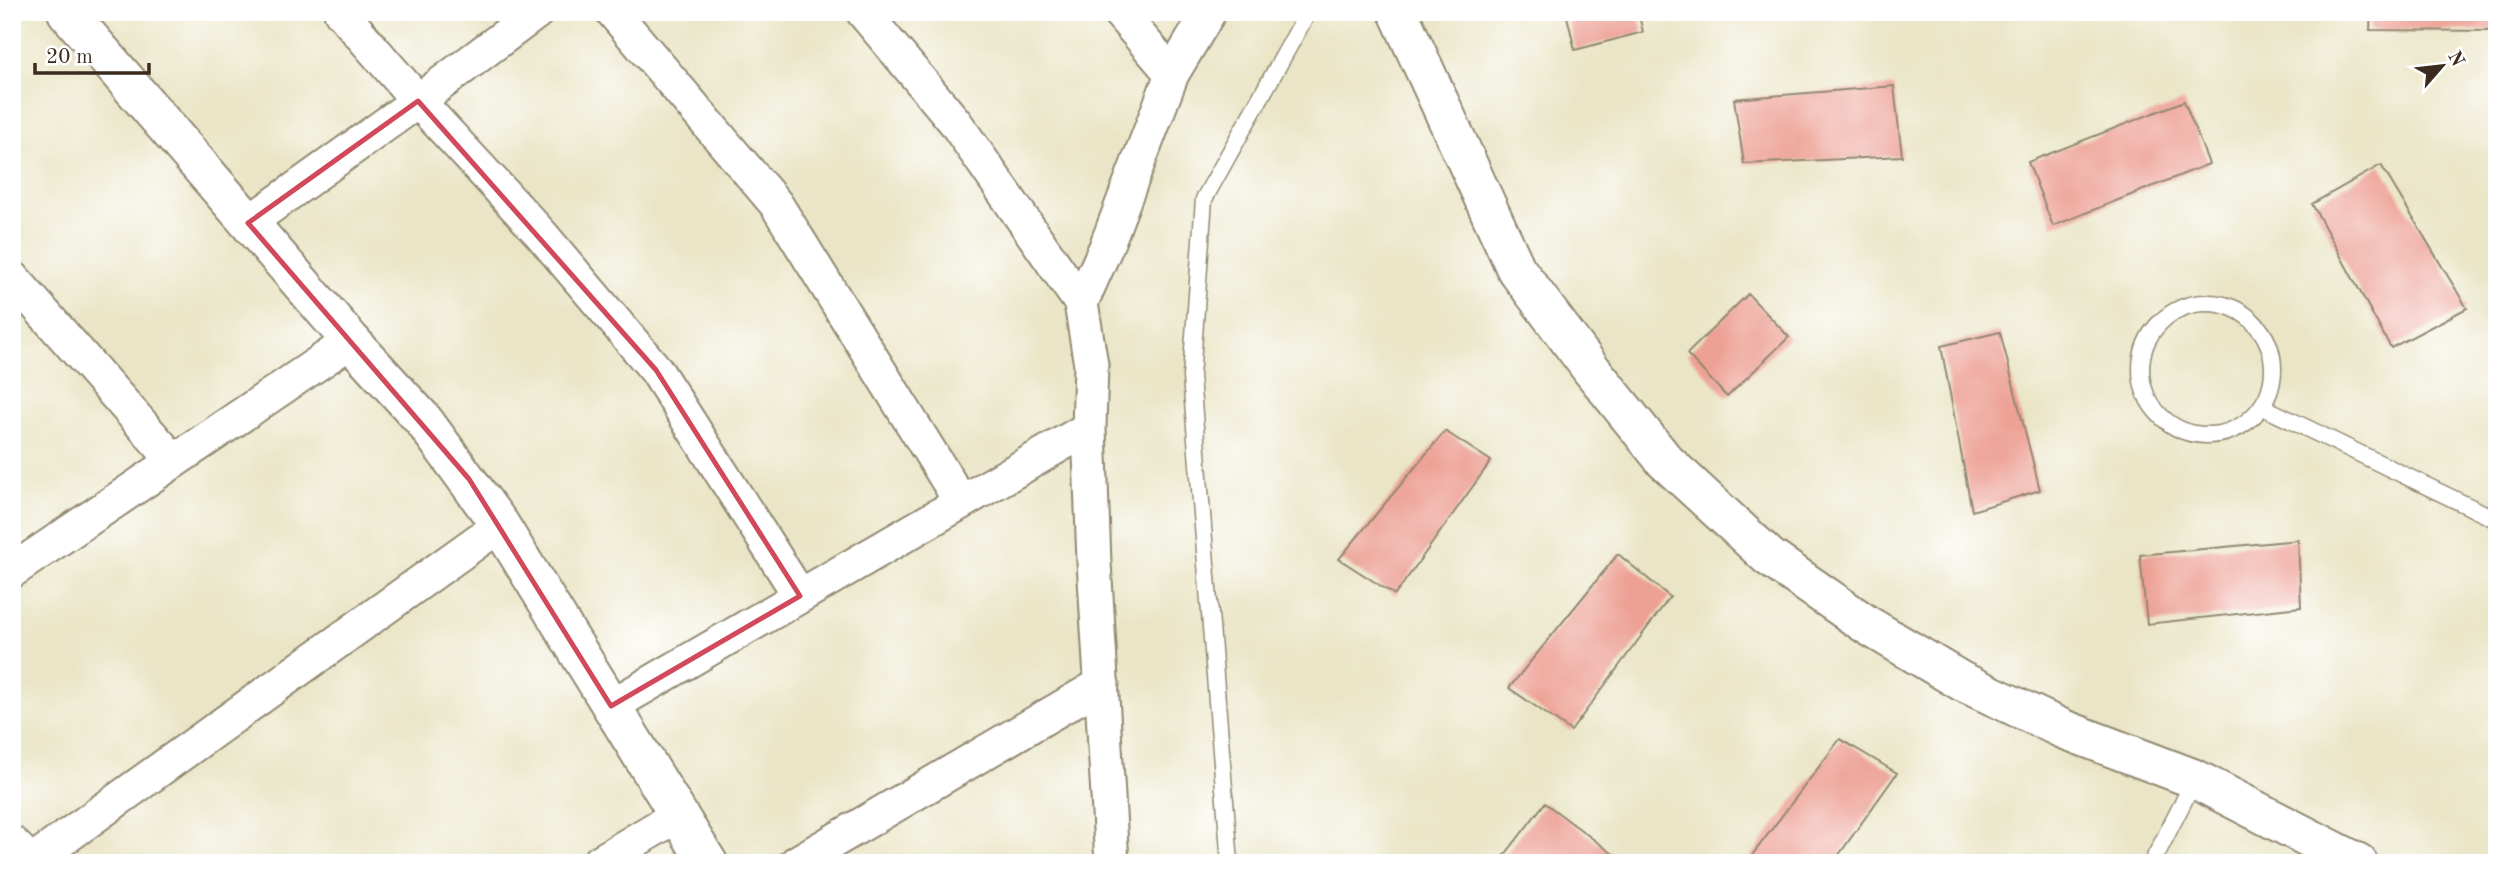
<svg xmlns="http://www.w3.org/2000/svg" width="2509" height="875" font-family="'Old Standard TT',serif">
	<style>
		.building { fill: #eda094 }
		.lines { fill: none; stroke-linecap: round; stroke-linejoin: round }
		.service-casing { stroke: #928872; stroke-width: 19 }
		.minor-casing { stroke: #928872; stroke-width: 37 }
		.tertiary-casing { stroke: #928872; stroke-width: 42 }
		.service { stroke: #fff; stroke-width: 16 }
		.minor { stroke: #fff; stroke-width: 33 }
		.tertiary { stroke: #fff; stroke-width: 38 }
		.marked { fill: none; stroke: #d1495b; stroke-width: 5; stroke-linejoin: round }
	</style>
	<rect width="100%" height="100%" fill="#fff"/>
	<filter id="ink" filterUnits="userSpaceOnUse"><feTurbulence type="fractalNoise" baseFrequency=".0143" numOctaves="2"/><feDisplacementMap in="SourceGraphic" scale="14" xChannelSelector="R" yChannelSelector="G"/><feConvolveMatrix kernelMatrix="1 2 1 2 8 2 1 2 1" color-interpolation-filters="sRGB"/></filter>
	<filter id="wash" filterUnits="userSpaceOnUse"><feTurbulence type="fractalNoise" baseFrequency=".00686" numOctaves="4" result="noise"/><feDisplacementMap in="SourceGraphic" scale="28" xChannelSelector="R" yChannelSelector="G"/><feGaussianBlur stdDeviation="1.57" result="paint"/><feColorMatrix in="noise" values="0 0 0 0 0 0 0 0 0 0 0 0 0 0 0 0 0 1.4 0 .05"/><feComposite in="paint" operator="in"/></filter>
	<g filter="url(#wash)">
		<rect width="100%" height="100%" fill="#eae5c6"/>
		<g id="blocks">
			<path class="building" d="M 1566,12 L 1638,12 L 1643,32 L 1575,50 Z
				M 2371,12 L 2497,12 L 2497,31 L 2370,30 Z
				M 1894,86 L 1902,156 L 1744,164 L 1734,99 Z
				M 2184,101 L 2209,164 L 2053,226 L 2028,162 Z
				M 2381,165 L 2467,308 L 2391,348 L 2312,204 Z
				M 1748,294 L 1789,337 L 1727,397 L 1687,354 Z
				M 2000,332 L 2040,490 L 1972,511 L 1941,346 Z
				M 1445,431 L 1491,461 L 1395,595 L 1339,559 Z
				M 2298,540 L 2301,607 L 2147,624 L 2140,555 Z
				M 1618,554 L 1670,597 L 1571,731 L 1509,688 Z
				M 1840,739 L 1897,773 L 1833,863 L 1756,863 L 1750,858 Z
				M 2495,767 L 2497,767 L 2497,838 L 2490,837 Z
				M 1545,803 L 1625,863 L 1514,863 L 1504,856 Z"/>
		</g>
	</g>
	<g filter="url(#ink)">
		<use href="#blocks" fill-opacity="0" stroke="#928872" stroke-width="2"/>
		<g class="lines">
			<defs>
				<path id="service" d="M2141 369a66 66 0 1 1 132 0a66 66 0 1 1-132 0Z
					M 2263,407 L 2497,520
					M 1230,863 L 1191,377 L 1204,199 L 1308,12
					M 2152,863 L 2195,779"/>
				<path id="minor" d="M 341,12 L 418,101 L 541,234 L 656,370 L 800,596
					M 613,12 L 776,204 L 961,502
					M 863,12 L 955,122 L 1081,303 L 1091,365 L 1089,428 L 1094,562 L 1112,863
					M 1119,12 L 1172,74
					M 248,223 L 418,101 L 537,12
					M 12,277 L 174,461
					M 1081,303 L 1106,247 L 1172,74 L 1209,12
					M 12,571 L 351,341
					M 611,706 L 1089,428
					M 12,843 L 31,862 L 500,525
					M 598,863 L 678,815
					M 796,863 L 1102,684"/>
				<path id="tertiary" d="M 67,12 L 351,341 L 424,421 L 500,525 L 708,863
					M 1398,12 L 1516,269 L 1591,369 L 1665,461 L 1769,557 L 1867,625 L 1961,681 L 2063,729 L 2195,779 L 2358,863"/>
			</defs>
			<use href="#service" class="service-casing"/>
			<use href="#minor" class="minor-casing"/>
			<use href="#tertiary" class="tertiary-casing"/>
			<use href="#service" class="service"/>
			<use href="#minor" class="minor"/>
			<use href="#tertiary" class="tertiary"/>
		</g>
	</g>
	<path class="marked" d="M 418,101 L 656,370 L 800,596 L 611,706 L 469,479 L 248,223 Z"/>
	<rect width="2509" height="875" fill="none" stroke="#fff" stroke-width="42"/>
	<g transform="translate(2442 66) rotate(62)" stroke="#ffffff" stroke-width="5" paint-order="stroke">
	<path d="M0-5L12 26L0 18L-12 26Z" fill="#3b2a1e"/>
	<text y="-10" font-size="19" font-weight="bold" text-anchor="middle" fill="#3b2a1e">N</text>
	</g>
	<path d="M35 63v10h114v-10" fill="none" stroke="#3b2a1e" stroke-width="3.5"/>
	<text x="46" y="63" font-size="21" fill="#3b2a1e" stroke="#ffffff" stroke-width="5" paint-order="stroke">20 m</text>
</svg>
